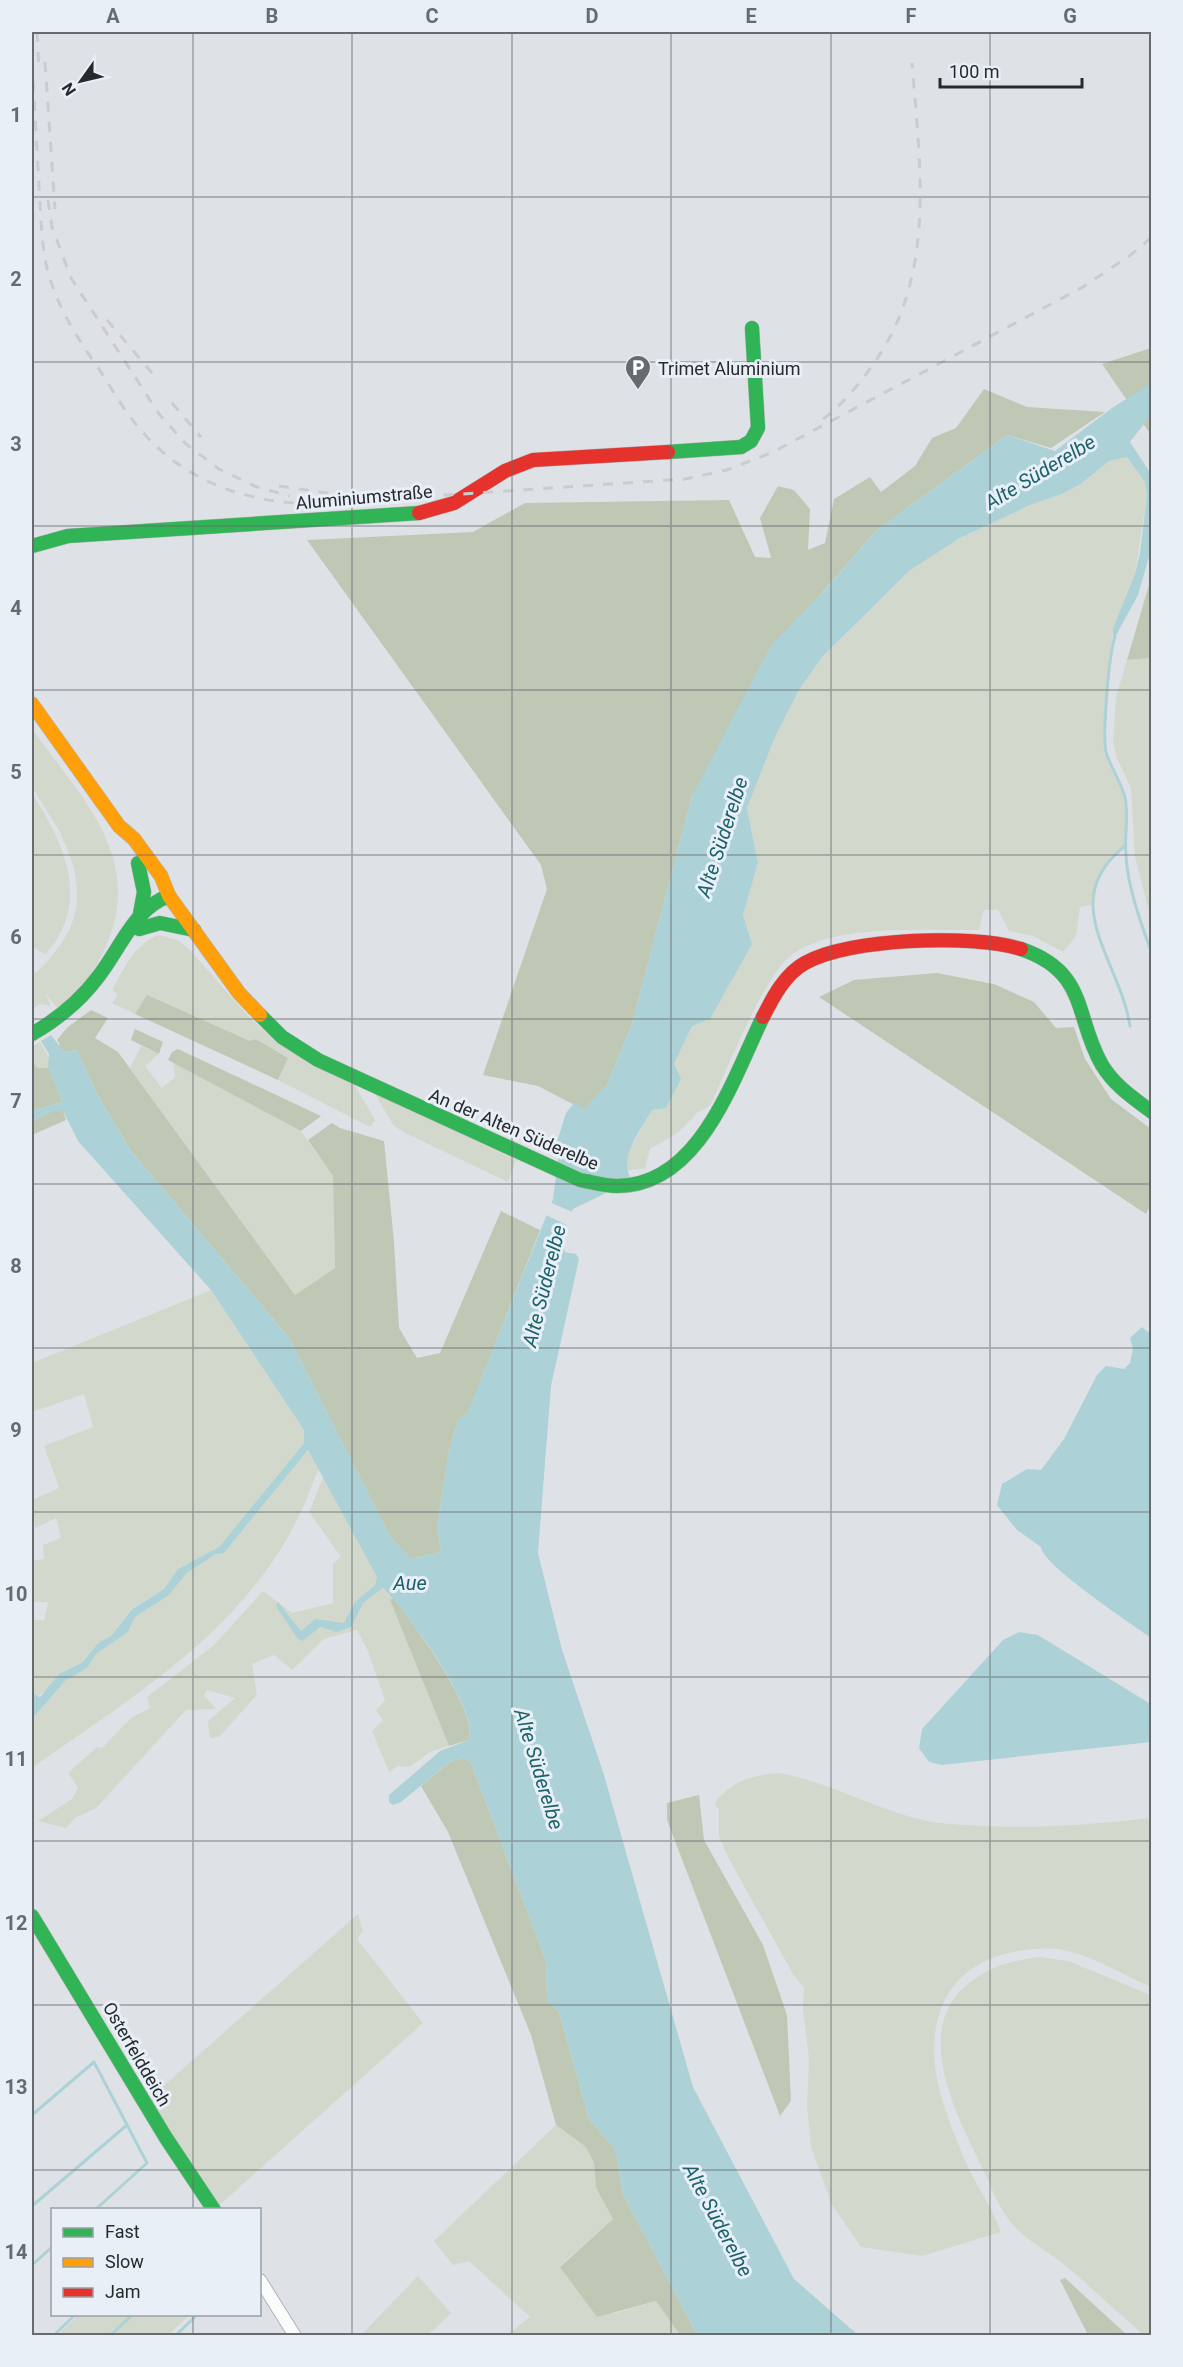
<svg xmlns="http://www.w3.org/2000/svg" width="1183" height="2367" font-family="Roboto,sans-serif">
	<style>
		.green { fill: #d2d9cc }
		.forest { fill: #bfc8b5 }
		.water { fill: #acd2d7 }
		.pier { fill: #dee2e6 }
		.lines { fill: none; stroke-linecap: round; stroke-linejoin: round }
		.stream { stroke: #acd2d7; stroke-width: 3 }
		.street-casing { stroke: #b0b3b6; stroke-width: 14 }
		.fast-casing { stroke: #b0b3b6; stroke-width: 15 }
		.slow-casing { stroke: #b0b3b6; stroke-width: 15 }
		.jam-casing { stroke: #b0b3b6; stroke-width: 15 }
		.street { stroke: #fafbfb; stroke-width: 12 }
		.fast { stroke: #30b455; stroke-width: 14 }
		.slow { stroke: #ff9f0a; stroke-width: 14 }
		.jam { stroke: #e5322d; stroke-width: 14 }
		.rail { stroke: #cacccd; stroke-width: 3; stroke-dasharray: 10 10; stroke-linecap: butt }
		.grid { fill: none; stroke: #676a6e; stroke-width: 1.5; stroke-opacity: 0.55 }
		.labels { text-anchor: middle; dominant-baseline: central; stroke-width: 6; stroke-linejoin: round; paint-order: stroke }
		.poi-label { font-size: 18px; fill: #272a2d; stroke: #e8eff7; text-anchor: start }
		.street-label { font-size: 18px; fill: #272a2d; stroke: #e8eff7 }
		.water-label { font-size: 20px; font-style: italic; fill: #1d6269; stroke: #e8eff7 }
		.neatline { fill: none; stroke: #676a6e; stroke-width: 2 }
		.grid-label { font-size: 20px; text-anchor: middle; font-weight: bold; fill: #676a6e }
	</style>
	<rect width="100%" height="100%" fill="#dee2e6"/>
	<path class="green" d="M 1127,456 L 1145,482 L 1147,495 L 1135,574 L 1113,628 L 1105,743 C 1107,763 1120,778 1125,797 C 1128,813 1127,830 1125,846 C 1105,862 1093,879 1092,905 L 1080,907 L 1076,936 L 1063,952 L 1033,936 L 1009,931 L 998,910 L 984,910 L 979,930 C 927,931 826,922 787,959 C 761,984 727,1070 710,1106 L 698,1112 L 679,1132 L 650,1149 L 645,1168 L 627,1171 L 627,1154 L 652,1110 L 666,1108 L 674,1064 L 743,915 L 758,863 L 747,808 L 775,737 L 799,690 L 822,657 L 909,571 L 960,538 L 1030,505 L 1062,494 L 1081,484 L 1109,461 Z
		M 1151,658 L 1152,658 L 1151,919 L 1135,857 L 1131,788 L 1117,758 L 1113,743 L 1116,697 L 1127,660 Z
		M 32,729 C 80,796 144,856 107,944 C 96,970 79,993 58,1009 L 45,993 L 51,1006 L 40,1004 L 32,1009 L 32,975 C 43,968 49,959 57,949 C 88,911 79,869 58,829 C 51,816 36,796 32,785 C 28,773 32,743 32,729 Z
		M 32,793 C 64,844 92,901 46,954 L 32,947 Z
		M 159,935 L 179,941 L 190,950 L 248,1016 L 272,1037 L 353,1082 L 375,1120 L 370,1127 L 278,1080 L 288,1058 L 256,1039 L 250,1041 L 147,996 L 135,1014 L 112,1003 L 118,994 L 112,990 C 124,969 134,944 159,935 Z
		M 40,1042 L 50,1059 L 49,1068 L 37,1069 L 32,1062 L 32,1046 Z
		M 141,1046 L 159,1054 L 145,1066 L 162,1088 L 175,1077 L 173,1062 L 301,1131 L 333,1176 L 335,1268 L 295,1295 L 130,1068 Z
		M 374,1092 L 516,1160 L 508,1182 L 403,1132 L 393,1125 Z
		M 211,1290 L 304,1430 L 304,1443 L 219,1547 L 178,1569 L 164,1589 L 132,1608 L 111,1636 L 99,1642 L 83,1662 L 59,1674 L 47,1689 L 37,1697 L 32,1693 L 32,1620 L 44,1620 L 48,1602 L 32,1602 L 32,1561 L 44,1559 L 43,1545 L 61,1538 L 56,1518 L 35,1528 L 32,1500 L 59,1488 L 44,1446 L 93,1427 L 84,1394 L 32,1412 L 32,1363 Z
		M 308,1450 L 319,1468 C 311,1487 304,1508 294,1526 C 236,1636 129,1699 32,1768 L 32,1719 L 65,1681 L 87,1668 L 96,1654 L 128,1632 L 135,1617 L 168,1596 L 187,1573 L 216,1554 L 224,1553 Z
		M 324,1475 L 383,1588 L 393,1598 L 390,1600 L 449,1746 L 430,1752 L 410,1767 L 398,1766 L 389,1772 L 372,1731 L 383,1720 L 376,1710 L 385,1700 L 367,1649 L 357,1630 L 324,1639 L 292,1670 L 274,1655 L 252,1664 L 257,1695 L 219,1737 L 210,1738 L 208,1721 L 235,1698 L 207,1690 L 204,1695 L 216,1709 L 186,1710 L 96,1808 L 75,1818 L 66,1828 L 38,1821 L 72,1799 L 78,1788 L 68,1773 L 97,1747 L 102,1748 L 131,1718 L 150,1708 L 147,1697 L 213,1646 L 263,1591 L 292,1613 L 333,1603 L 333,1563 L 341,1557 L 309,1512 Z
		M 779,1773 C 830,1782 876,1810 927,1821 C 940,1824 955,1824 968,1825 C 1029,1829 1090,1825 1151,1818 L 1151,1987 C 1122,1974 1091,1955 1058,1949 C 1044,1947 1028,1950 1013,1952 C 936,1968 922,2036 943,2102 C 950,2125 960,2149 970,2171 C 980,2191 993,2210 1001,2232 L 922,2256 L 861,2247 L 831,2203 L 811,2147 L 807,2106 L 809,2058 L 803,2009 L 804,1988 L 793,1974 L 729,1859 L 719,1836 L 719,1809 L 714,1804 C 731,1781 751,1775 779,1773 Z
		M 358,1914 L 363,1931 L 357,1939 L 423,2023 L 215,2209 L 144,2103 Z
		M 1040,1957 L 1068,1961 L 1151,1995 L 1151,2335 L 1144,2335 C 1118,2313 1092,2288 1066,2266 C 1048,2251 1023,2239 1009,2220 C 996,2203 988,2178 978,2159 C 953,2108 913,2026 969,1983 C 991,1966 1013,1960 1040,1957 Z
		M 556,2125 L 586,2147 L 594,2163 L 596,2188 L 613,2219 L 560,2266 L 613,2314 L 656,2301 L 680,2335 L 507,2335 L 530,2317 L 469,2261 L 453,2265 L 434,2241 Z
		M 418,2276 L 451,2313 L 428,2335 L 361,2335 Z
		M 80,2314 L 190,2314 L 190,2315 L 168,2335 L 57,2335 Z"/>
	<path class="forest" d="M 1151,348 L 1151,435 L 1102,364 Z
		M 984,389 L 1027,407 L 1105,412 L 1051,448 L 1007,435 L 876,531 L 800,618 L 692,796 L 632,1024 L 607,1085 L 584,1110 L 538,1086 L 483,1075 L 547,889 L 541,865 L 307,540 L 473,532 L 525,503 L 729,500 L 755,557 L 771,558 L 760,518 L 778,486 L 794,490 L 810,509 L 808,550 L 825,543 L 834,499 L 870,477 L 881,492 L 915,466 L 932,438 L 956,428 Z
		M 1151,578 L 1151,658 L 1127,660 Z
		M 937,973 L 994,984 L 1034,1002 L 1056,1028 L 1074,1027 L 1085,1059 L 1111,1099 L 1151,1129 L 1151,1204 L 1146,1214 L 819,997 L 854,980 Z
		M 147,995 L 250,1041 L 256,1039 L 288,1058 L 278,1080 L 135,1014 Z
		M 91,1010 L 108,1018 L 95,1038 L 118,1052 L 295,1295 L 335,1268 L 333,1176 L 308,1140 L 332,1123 L 340,1128 L 384,1141 L 394,1242 L 399,1328 L 417,1358 L 440,1353 L 501,1211 L 540,1230 L 468,1413 L 458,1421 L 449,1450 L 437,1528 L 441,1552 L 411,1559 L 390,1537 L 290,1339 L 131,1151 L 98,1096 L 77,1050 L 64,1052 L 58,1046 L 60,1044 L 57,1040 L 68,1027 Z
		M 135,1029 L 163,1042 L 159,1054 L 131,1040 Z
		M 178,1049 L 321,1116 L 301,1131 L 168,1060 L 172,1052 Z
		M 32,1062 L 37,1068 L 49,1068 L 62,1102 L 32,1111 Z
		M 52,1111 L 63,1111 L 66,1120 L 32,1135 L 32,1121 Z
		M 393,1598 C 413,1622 478,1710 469,1740 L 449,1746 L 390,1600 Z
		M 463,1758 L 471,1763 L 546,1961 L 547,1999 L 559,2012 L 589,2119 L 615,2149 L 623,2194 L 697,2335 L 680,2335 L 656,2301 L 597,2317 L 560,2267 L 613,2219 L 596,2188 L 594,2163 L 586,2147 L 556,2125 L 531,2035 L 448,1832 L 421,1786 L 451,1761 Z
		M 699,1795 L 704,1840 L 763,1945 L 787,2015 L 791,2101 L 780,2116 L 667,1820 L 667,1803 Z
		M 1065,2278 L 1127,2335 L 1088,2335 L 1060,2280 Z"/>
	<path class="water" d="M 1151,383 L 1151,415 L 1130,442 L 1151,474 L 1151,550 L 1138,595 L 1113,641 L 1113,628 L 1135,574 L 1140,553 L 1147,495 L 1145,482 L 1127,457 L 1109,461 L 1081,484 L 1062,494 L 1030,505 L 960,538 L 909,571 L 822,657 L 799,690 L 775,737 L 747,808 L 758,863 L 743,915 L 752,944 L 710,1019 L 692,1026 L 674,1064 L 681,1079 L 666,1108 L 652,1110 C 641,1130 620,1154 630,1178 L 602,1195 L 573,1209 L 561,1240 L 565,1252 L 576,1254 L 579,1259 L 551,1386 L 538,1553 L 562,1650 L 604,1775 L 693,2087 L 794,2279 L 858,2335 L 697,2335 L 623,2194 L 615,2149 L 589,2119 L 559,2012 L 547,1999 L 546,1961 L 471,1763 L 463,1758 L 451,1761 L 401,1802 L 393,1805 L 389,1802 L 389,1795 L 440,1751 L 469,1740 C 479,1709 407,1611 383,1588 L 363,1603 L 351,1627 L 337,1632 L 320,1627 L 303,1641 L 297,1638 L 276,1606 L 278,1602 L 301,1631 L 315,1619 L 344,1623 L 355,1602 L 375,1585 L 377,1577 L 308,1450 L 224,1553 L 216,1554 L 187,1573 L 168,1596 L 135,1617 L 128,1632 L 96,1654 L 87,1668 L 65,1681 L 32,1719 L 32,1693 L 40,1697 L 59,1674 L 83,1662 L 99,1642 L 111,1636 L 132,1609 L 164,1589 L 178,1569 L 219,1547 L 304,1443 L 304,1430 L 211,1290 L 78,1141 L 63,1111 L 52,1111 L 32,1121 L 32,1111 L 62,1102 L 48,1066 L 49,1054 L 41,1041 L 51,1035 L 64,1052 L 77,1050 L 98,1096 L 131,1151 L 290,1339 L 390,1537 L 411,1559 L 441,1552 L 437,1528 L 449,1450 L 458,1421 L 468,1412 L 553,1199 L 559,1152 L 555,1148 L 566,1113 L 574,1103 L 584,1109 L 607,1085 L 632,1024 L 692,796 L 771,645 L 824,591 L 876,531 L 1007,435 L 1055,451 L 1112,408 Z
		M 1142,1327 L 1148,1332 L 1152,1331 L 1151,1638 C 1131,1623 1043,1566 1041,1547 L 1017,1530 L 997,1505 L 1002,1484 L 1027,1469 L 1041,1470 L 1064,1439 L 1097,1375 L 1106,1366 L 1124,1369 L 1130,1363 L 1133,1349 L 1130,1338 Z
		M 1019,1632 L 1038,1635 L 1149,1703 L 1151,1706 L 1151,1742 L 942,1765 L 929,1762 L 919,1748 L 922,1729 L 1003,1640 Z"/>
	<path class="pier" d="M 549,1202 L 575,1213 L 569,1226 L 544,1214 Z"/>
	<g class="lines">
		<path class="stream" d="M 1115,637 C 1109,654 1101,741 1107,755 C 1112,769 1121,783 1125,797 C 1129,817 1124,836 1126,856 C 1128,889 1141,923 1152,954
			M 1125,846 C 1055,901 1120,960 1130,1026
			M 32,2115 L 94,2062 L 147,2163 L 95,2210
			M 32,2206 L 127,2125
			M 32,2265 L 52,2247
			M 53,2336 L 76,2314
			M 110,2336 L 133,2314
			M 175,2336 L 198,2314"/>
		<defs>
			<path id="street" d="M 260,2280 L 295,2336"/>
			<path id="fast" d="M 668,452 L 741,447 L 751,441 L 758,428 L 752,328
				M 32,546 L 68,536 L 419,513
				M 138,863 L 144,892 L 140,914
				M 139,929 L 160,923 L 194,930
				M 1021,949 C 1089,972 1074,1017 1102,1065 C 1114,1085 1133,1098 1152,1112
				M 260,1015 L 282,1037 L 318,1060 L 580,1180 C 592,1182 605,1186 617,1186 C 700,1186 733,1078 763,1017
				M 32,1034 C 58,1019 80,1001 98,977 C 120,949 135,907 169,896
				M 32,1916 L 166,2138 L 214,2210"/>
			<path id="slow" d="M 32,704 L 119,826 L 134,839 L 161,876 L 169,896 L 239,993 L 260,1015"/>
			<path id="jam" d="M 419,513 L 454,503 L 505,471 L 533,460 L 668,452
				M 763,1017 C 773,997 785,974 805,963 C 849,938 972,934 1021,949"/>
		</defs>
		<use href="#street" class="street-casing"/>
		<use href="#fast" class="fast-casing"/>
		<use href="#slow" class="slow-casing"/>
		<use href="#jam" class="jam-casing"/>
		<use href="#street" class="street"/>
		<use href="#fast" class="fast"/>
		<use href="#slow" class="slow"/>
		<use href="#jam" class="jam"/>
		<path class="rail" d="M 37,32 L 39,71
			M 32,61 C 34,103 37,145 39,187 C 41,213 41,239 46,264 C 55,304 76,336 99,369 C 112,389 124,411 140,429 C 183,481 247,503 313,504 L 685,479 L 727,470 L 773,452 L 1083,287 L 1132,254 L 1152,237
			M 45,62 L 55,209
			M 48,200 L 52,227 L 71,278 L 159,414 L 186,444 L 219,469 L 257,487 L 290,496
			M 107,320 L 152,373
			M 172,403 L 201,437
			M 823,419 C 841,406 856,388 869,370 C 938,279 920,168 912,63
			M 279,486 L 341,495"/>
	</g>
	<path class="grid" d="M 193,32 L 193,2210M 352,32 L 352,2336M 512,32 L 512,2336M 671,32 L 671,2336M 831,32 L 831,2336M 990,32 L 990,2336M 32,197 L 1152,197M 32,362 L 1152,362M 32,526 L 1152,526M 32,690 L 1152,690M 32,855 L 1152,855M 32,1019 L 1152,1019M 32,1184 L 1152,1184M 32,1348 L 1152,1348M 32,1512 L 1152,1512M 32,1677 L 1152,1677M 32,1841 L 1152,1841M 32,2005 L 1152,2005M 32,2170 L 1152,2170M 193,2314 L 193,2336"/>
	<defs>
		<symbol id="parking-pin" viewBox="-11 -11 22 30"><path d="M0 17L-7.5 6A9.5 9.5 0 1 1 7.5 6Z" fill="#676a6e" stroke="#e8eff7"/><path d="M-3.5-5.5H1a3.5 3.5 0 0 1 0 7H-1V5.5H-3.5ZM-1-3.4V-.6H.8a1.4 1.4 0 0 0 0-2.8Z" fill="#fff"/></symbol>
	</defs>
	<g fill-rule="evenodd">
		<use href="#parking-pin" x="623" y="353" width="30" height="40"/>
	</g>
	<g class="labels">
		<g class="poi-label">
			<text x="658" y="368">Trimet Aluminium</text>
		</g>
		<g class="street-label">
			<text transform="translate(364 497) rotate(-5)">Aluminiumstraße</text>
			<text transform="translate(514 1129) rotate(23)">An der Alten Süderelbe</text>
			<text transform="translate(137 2054) rotate(60)">Osterfelddeich</text>
		</g>
		<g class="water-label">
			<text transform="translate(1040 472) rotate(-31)">Alte Süderelbe</text>
			<text transform="translate(722 837) rotate(-72)">Alte Süderelbe</text>
			<text transform="translate(544 1286) rotate(-76)">Alte Süderelbe</text>
			<text x="410" y="1583">Aue</text>
			<text transform="translate(539 1769) rotate(73)">Alte Süderelbe</text>
			<text transform="translate(718 2220) rotate(62)">Alte Süderelbe</text>
		</g>
	</g>
	<rect width="1183" height="2367" fill="none" stroke="#e8eff7" stroke-width="66"/>
	<rect x="51" y="2208" width="210" height="108" fill="#e8eff7" stroke="#9ba0a6" stroke-width="1.5"/>
	<rect x="63" y="2228" width="30" height="9" fill="#30b455" stroke="#9ba0a6" stroke-width="1.5"/>
	<text x="105" y="2238" font-size="18" fill="#272a2d">Fast</text>
	<rect x="63" y="2258" width="30" height="9" fill="#ff9f0a" stroke="#9ba0a6" stroke-width="1.5"/>
	<text x="105" y="2268" font-size="18" fill="#272a2d">Slow</text>
	<rect x="63" y="2288" width="30" height="9" fill="#e5322d" stroke="#9ba0a6" stroke-width="1.5"/>
	<text x="105" y="2298" font-size="18" fill="#272a2d">Jam</text>
	<g transform="translate(81 81) rotate(236)" stroke="#e8eff7" stroke-width="4.5" paint-order="stroke">
	<path d="M0-4.5L10 22L0 15L-10 22Z" fill="#272a2d"/>
	<text y="-9" font-size="16" font-weight="bold" text-anchor="middle" fill="#272a2d">N</text>
	</g>
	<path d="M940 78v9h142v-9" fill="none" stroke="#272a2d" stroke-width="3"/>
	<text x="949" y="78" font-size="18" fill="#272a2d" stroke="#e8eff7" stroke-width="4.5" paint-order="stroke">100 m</text>
	<rect x="33" y="33" width="1117" height="2301" class="neatline"/>
	<g class="grid-label">
		<text x="113" y="23">A</text>
		<text x="272" y="23">B</text>
		<text x="432" y="23">C</text>
		<text x="592" y="23">D</text>
		<text x="751" y="23">E</text>
		<text x="911" y="23">F</text>
		<text x="1070" y="23">G</text>
		<text x="16" y="122">1</text>
		<text x="16" y="286">2</text>
		<text x="16" y="451">3</text>
		<text x="16" y="615">4</text>
		<text x="16" y="779">5</text>
		<text x="16" y="944">6</text>
		<text x="16" y="1108">7</text>
		<text x="16" y="1273">8</text>
		<text x="16" y="1437">9</text>
		<text x="16" y="1601">10</text>
		<text x="16" y="1766">11</text>
		<text x="16" y="1930">12</text>
		<text x="16" y="2094">13</text>
		<text x="16" y="2259">14</text>
	</g>
</svg>
